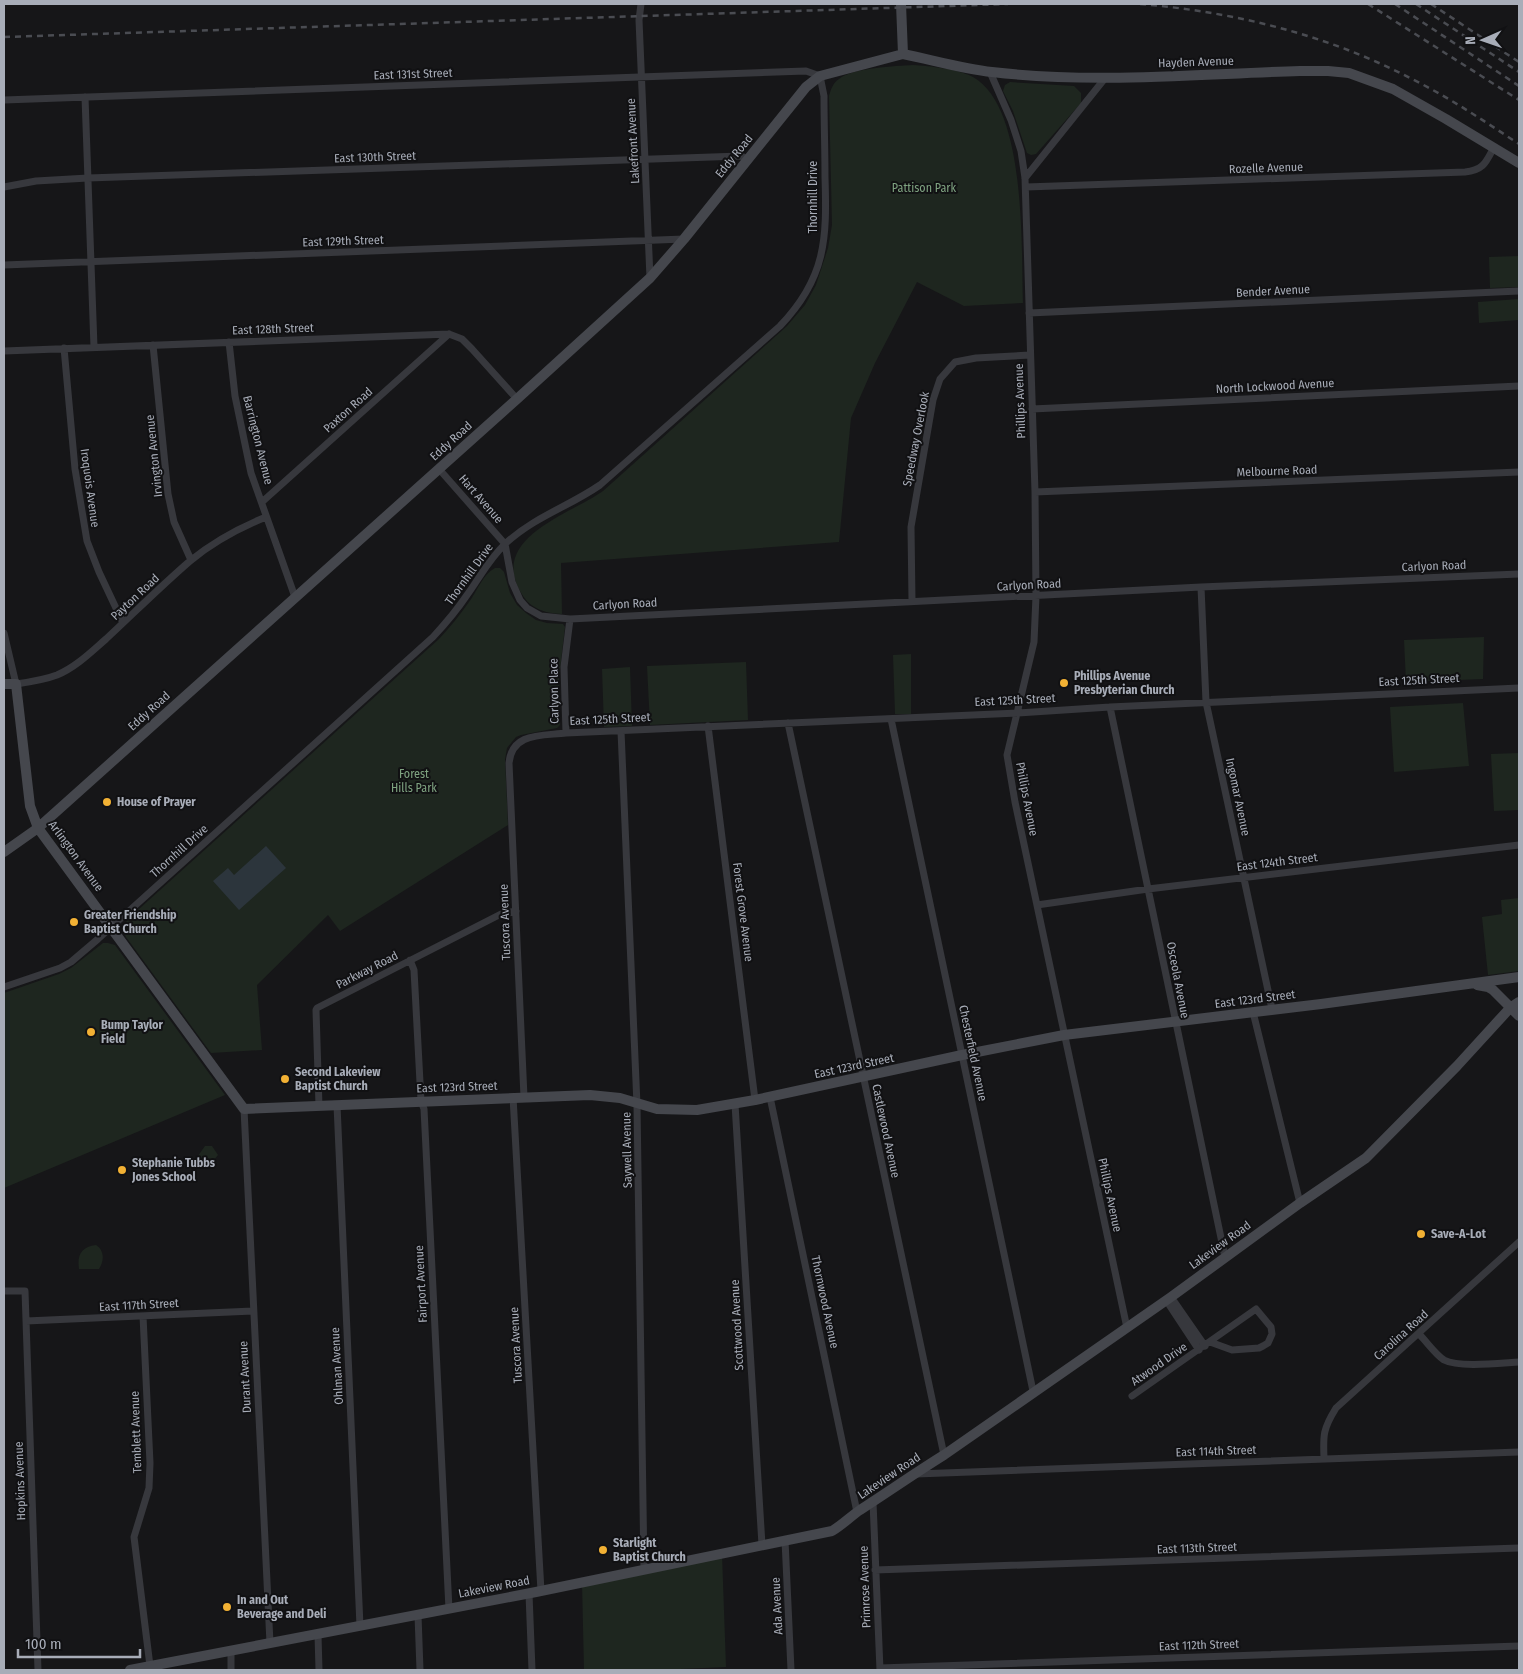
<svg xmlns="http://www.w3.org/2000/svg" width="1523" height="1674" font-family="'Fira Sans Condensed',sans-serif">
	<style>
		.green { fill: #1e261f }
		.water { fill: #2c353c }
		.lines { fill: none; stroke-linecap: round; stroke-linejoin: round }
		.street { stroke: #37383d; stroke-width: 7 }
		.secondary { stroke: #45474d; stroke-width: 10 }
		.rail { stroke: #4a4c52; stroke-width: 2.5; stroke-dasharray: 6 5; stroke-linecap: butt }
		.poi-dot { fill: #f2b134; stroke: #111113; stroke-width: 2 }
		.labels { text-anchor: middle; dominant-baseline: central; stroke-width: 4; stroke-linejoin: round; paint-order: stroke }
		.street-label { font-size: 12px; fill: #a8adb8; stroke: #111113 }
		.park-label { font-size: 12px; fill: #7fa381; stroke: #111113 }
		.poi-label { font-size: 12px; font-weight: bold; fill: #a8adb8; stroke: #111113; text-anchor: start }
	</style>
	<rect width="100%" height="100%" fill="#161618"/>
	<path class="green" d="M 913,65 C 930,66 958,69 973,77 C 1027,107 1021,249 1023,303 L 964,306 L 917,282 L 875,363 L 851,418 L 839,542 L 561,563 L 562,614 C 543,613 529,608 520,591 C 490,537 571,514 603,491 L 787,326 L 805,305 L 816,285 L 828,248 L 832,225 L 829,96 C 831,89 833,83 839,79 C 852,68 896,66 913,65 Z
		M 1010,82 L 1074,86 L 1081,93 L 1081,103 L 1036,154 L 1031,155 L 1027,153 L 1013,111 L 1003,91 L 1005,85 Z
		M 1519,256 L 1519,287 L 1490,288 L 1489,257 Z
		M 1519,299 L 1519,320 L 1479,323 L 1478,302 Z
		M 495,568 L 500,568 L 504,572 L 510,593 L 517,605 L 526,613 L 536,620 L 547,623 L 563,624 L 565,627 L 559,678 L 560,725 L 557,728 L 521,735 L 516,737 L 507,748 L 505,759 L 508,825 L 340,931 L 328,915 L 257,985 L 262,1050 L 211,1053 L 126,937 C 122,930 124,924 129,918 L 439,639 C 450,627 460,615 469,602 C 477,591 483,574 495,568 Z
		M 1484,637 L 1483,679 L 1406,682 L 1404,640 Z
		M 911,654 L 911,714 L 895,714 L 893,655 Z
		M 746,662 L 748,720 L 650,725 L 647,666 Z
		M 630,667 L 632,726 L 604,727 L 602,669 Z
		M 1463,703 L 1469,766 L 1394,772 L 1390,707 Z
		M 1519,753 L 1519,810 L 1494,811 L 1491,754 Z
		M 1519,898 L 1519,971 L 1488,975 L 1482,917 L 1502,914 L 1501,900 Z
		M 103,943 L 108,943 L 115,945 L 225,1095 L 4,1188 L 4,993 L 59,974 L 71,968 Z
		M 205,1146 L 212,1146 L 218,1155 L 210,1165 L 201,1165 L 195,1160 Z
		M 96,1245 C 105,1251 104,1261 99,1269 L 79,1269 C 77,1255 81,1247 96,1245 Z
		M 722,1554 L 726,1667 L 658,1670 L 584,1670 L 582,1583 Z"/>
	<path class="water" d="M 266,846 L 286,868 L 239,910 L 213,881 L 228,868 L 234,875 Z"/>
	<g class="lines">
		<path class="street" d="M 641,4 L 639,20 L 650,278
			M 990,72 L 1011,120 L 1021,151 L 1025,178 L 1035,492 L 1036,596 L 1034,642 L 1007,755 L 1015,802 L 1127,1328
			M 85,97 L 94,347
			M 4,100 L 806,71 L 820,76 L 824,96 C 824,123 825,150 825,177 C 827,239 826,278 780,326 L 600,485 C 568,507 536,516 506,543 C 489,559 480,577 467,595 C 457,610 445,624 433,637 L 98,939 L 71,962 L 60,968 L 4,987
			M 1025,178 L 1106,77
			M 4,187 L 36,181 L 88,178 L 653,159 L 741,156 L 747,159
			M 1026,187 L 1465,172 C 1484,170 1486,162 1494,147
			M 4,265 L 684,239
			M 1029,313 L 1519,291
			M 229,342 L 235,396 L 251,473 L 295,597
			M 153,345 L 168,494 L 174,522 L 191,560
			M 64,348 L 75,469 L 87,541 L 99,572 L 123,623
			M 4,351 L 449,334 L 462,339 L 472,349 L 517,399
			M 1032,409 L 1519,386
			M 439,469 L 505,544 L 512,582 L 520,600 L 527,608 L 541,616 L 570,619 L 1201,587 L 1519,574
			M 1035,492 L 1519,472
			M 262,502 L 449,334
			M 1201,587 L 1206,702 L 1272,1009
			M 912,601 L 911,527 L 933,400 L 940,379 L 955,362 L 976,358 L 1030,355
			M 4,633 L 16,684 C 30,682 44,680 57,675 C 76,667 91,652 106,639 C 134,613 161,586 190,561 C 213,542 239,528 266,517
			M 1110,707 L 1225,1257
			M 891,719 L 1033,1391
			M 788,723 L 944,1455
			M 708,726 L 755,1100
			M 621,731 L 637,1105 L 644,1570
			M 566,733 L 564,667 L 570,619
			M 1037,905 L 1148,889 L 1519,845
			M 410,960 L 414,970 L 421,1101 L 424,1109 L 449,1609
			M 1253,1012 L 1300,1203
			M 513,1097 L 541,1591
			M 524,1097 L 509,763 C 512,732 542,736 566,733 L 1018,713 L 1110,707 L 1519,688
			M 770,1097 L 857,1512
			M 735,1104 L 762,1545
			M 337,1105 L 360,1626
			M 319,1106 L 316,1010 L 317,1008 L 501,914 L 516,911
			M 244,1109 L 270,1643
			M 4,1291 L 25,1291 L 38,1670
			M 1171,1297 L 1205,1346
			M 1166,1300 L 1199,1350
			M 143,1316 L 150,1463 L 149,1488 L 134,1537 L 150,1666
			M 26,1321 L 253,1311
			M 1419,1334 C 1427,1342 1435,1354 1444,1360 C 1459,1368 1501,1363 1519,1362
			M 1132,1396 L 1256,1309 L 1271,1327 L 1272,1334 L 1268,1343 L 1263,1346 L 1259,1348 L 1232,1350 L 1210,1342
			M 1324,1458 C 1323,1435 1323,1429 1336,1408 L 1519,1242
			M 916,1474 L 1519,1452
			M 873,1502 L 880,1670
			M 785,1540 L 791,1670
			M 875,1570 L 1519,1548
			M 529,1594 L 532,1670
			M 418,1615 L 420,1670
			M 318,1635 L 319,1670
			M 231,1652 L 231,1670
			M 880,1668 L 1519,1646"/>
		<path class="secondary" d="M 901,4 L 903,54 C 933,60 963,69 992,72 C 1094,84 1198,74 1300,71 L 1328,71 L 1349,73 L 1393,89 L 1446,119 L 1519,163
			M 4,684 L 16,684 L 30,806 L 38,828 L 244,1109 L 590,1095 L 620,1098 L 657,1109 L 697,1110 L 755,1100 L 962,1055 L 1064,1035 L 1321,1004 L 1519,977
			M 4,852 L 38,828 L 517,399 L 650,278 L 684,239 L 806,87 L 820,76 L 903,54
			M 1477,985 L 1488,987 L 1493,990 L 1519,1016
			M 130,1670 L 536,1592 L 832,1531 C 842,1525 850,1517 860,1510 C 888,1492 915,1473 944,1455 L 1171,1297 L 1300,1203 L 1366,1158 L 1457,1066 L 1510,1008 L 1519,1002"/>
		<path class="rail" d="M 1140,4 C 1235,12 1328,35 1412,79 C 1450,98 1484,121 1519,144
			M 1368,4 L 1519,100
			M 1395,4 L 1519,86
			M 1416,4 L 1519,72
			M 1431,4 L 1519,62
			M 4,37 L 1008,4"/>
	</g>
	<g class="poi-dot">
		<circle cx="1064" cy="683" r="5"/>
		<circle cx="107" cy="802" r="5"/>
		<circle cx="74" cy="922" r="5"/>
		<circle cx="91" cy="1032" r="5"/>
		<circle cx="285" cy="1079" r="5"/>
		<circle cx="122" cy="1170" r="5"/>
		<circle cx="1421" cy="1234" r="5"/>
		<circle cx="603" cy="1550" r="5"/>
		<circle cx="227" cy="1607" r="5"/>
	</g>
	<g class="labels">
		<g class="street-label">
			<text transform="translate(1196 62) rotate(-2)">Hayden Avenue</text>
			<text transform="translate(413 74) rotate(-2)">East 131st Street</text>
			<text transform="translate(633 141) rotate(-93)">Lakefront Avenue</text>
			<text transform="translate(734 156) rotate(-51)">Eddy Road</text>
			<text transform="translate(375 157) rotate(-2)">East 130th Street</text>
			<text transform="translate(1266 168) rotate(-2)">Rozelle Avenue</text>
			<text transform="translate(813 197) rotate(-90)">Thornhill Drive</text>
			<text transform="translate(343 241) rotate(-2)">East 129th Street</text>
			<text transform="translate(1273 291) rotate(-3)">Bender Avenue</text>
			<text transform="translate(273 329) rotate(-2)">East 128th Street</text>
			<text transform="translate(1275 386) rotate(-3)">North Lockwood Avenue</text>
			<text transform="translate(1020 401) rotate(-92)">Phillips Avenue</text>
			<text transform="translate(348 410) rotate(-42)">Paxton Road</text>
			<text transform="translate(916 439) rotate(-79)">Speedway Overlook</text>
			<text transform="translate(258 440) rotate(76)">Barrington Avenue</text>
			<text transform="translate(451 441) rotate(-42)">Eddy Road</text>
			<text transform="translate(154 456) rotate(-96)">Irvington Avenue</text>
			<text transform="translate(1277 471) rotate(-2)">Melbourne Road</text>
			<text transform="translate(90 488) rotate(82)">Iroquois Avenue</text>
			<text transform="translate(481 499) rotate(49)">Hart Avenue</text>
			<text transform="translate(1434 566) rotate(-2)">Carlyon Road</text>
			<text transform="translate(469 574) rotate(-54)">Thornhill Drive</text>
			<text transform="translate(1029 585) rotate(-3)">Carlyon Road</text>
			<text transform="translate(135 597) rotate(-43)">Payton Road</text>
			<text transform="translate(625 604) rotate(-3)">Carlyon Road</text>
			<text transform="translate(1419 680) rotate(-3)">East 125th Street</text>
			<text transform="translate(554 691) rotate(-91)">Carlyon Place</text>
			<text transform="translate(1015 700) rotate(-3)">East 125th Street</text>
			<text transform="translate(149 711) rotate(-42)">Eddy Road</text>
			<text transform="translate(610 719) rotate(-3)">East 125th Street</text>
			<text transform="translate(1238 797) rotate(78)">Ingomar Avenue</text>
			<text transform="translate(1027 799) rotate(79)">Phillips Avenue</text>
			<text transform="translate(179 851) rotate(-42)">Thornhill Drive</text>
			<text transform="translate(76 856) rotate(54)">Arlington Avenue</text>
			<text transform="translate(1277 862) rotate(-7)">East 124th Street</text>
			<text transform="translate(743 912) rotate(83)">Forest Grove Avenue</text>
			<text transform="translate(505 922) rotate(-92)">Tuscora Avenue</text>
			<text transform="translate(367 970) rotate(-27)">Parkway Road</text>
			<text transform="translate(1178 980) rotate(79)">Osceola Avenue</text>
			<text transform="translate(1255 999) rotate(-7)">East 123rd Street</text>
			<text transform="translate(973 1053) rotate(78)">Chesterfield Avenue</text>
			<text transform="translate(854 1066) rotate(-12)">East 123rd Street</text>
			<text transform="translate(457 1087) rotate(-2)">East 123rd Street</text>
			<text transform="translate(886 1131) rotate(78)">Castlewood Avenue</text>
			<text transform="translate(627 1150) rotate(-91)">Saywell Avenue</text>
			<text transform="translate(1110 1195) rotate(78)">Phillips Avenue</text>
			<text transform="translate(1220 1245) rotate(-36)">Lakeview Road</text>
			<text transform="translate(421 1284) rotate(-93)">Fairport Avenue</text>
			<text transform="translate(825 1302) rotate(78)">Thornwood Avenue</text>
			<text transform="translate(139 1305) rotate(-3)">East 117th Street</text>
			<text transform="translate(737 1325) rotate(-93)">Scottwood Avenue</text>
			<text transform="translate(1401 1335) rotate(-42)">Carolina Road</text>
			<text transform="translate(516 1345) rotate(-93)">Tuscora Avenue</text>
			<text transform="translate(1159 1364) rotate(-35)">Atwood Drive</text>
			<text transform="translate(337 1366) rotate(-93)">Ohlman Avenue</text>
			<text transform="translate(245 1377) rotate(-93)">Durant Avenue</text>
			<text transform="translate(136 1432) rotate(-92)">Temblett Avenue</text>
			<text transform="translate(1216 1451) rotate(-2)">East 114th Street</text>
			<text transform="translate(889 1476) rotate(-34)">Lakeview Road</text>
			<text transform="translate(20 1481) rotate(-92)">Hopkins Avenue</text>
			<text transform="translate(1197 1548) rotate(-2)">East 113th Street</text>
			<text transform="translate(494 1587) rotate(-11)">Lakeview Road</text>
			<text transform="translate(865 1587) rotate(-92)">Primrose Avenue</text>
			<text transform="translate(777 1606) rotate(-93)">Ada Avenue</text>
			<text transform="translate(1199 1645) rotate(-2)">East 112th Street</text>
		</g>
		<g class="park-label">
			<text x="924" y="188">Pattison Park</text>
			<text x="414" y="774">Forest<tspan x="414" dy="14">Hills Park</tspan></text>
		</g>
		<g class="poi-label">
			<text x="1074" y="676">Phillips Avenue<tspan x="1074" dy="14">Presbyterian Church</tspan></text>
			<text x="117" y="802">House of Prayer</text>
			<text x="84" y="915">Greater Friendship<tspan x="84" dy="14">Baptist Church</tspan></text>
			<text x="101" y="1025">Bump Taylor<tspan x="101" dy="14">Field</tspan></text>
			<text x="295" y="1072">Second Lakeview<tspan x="295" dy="14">Baptist Church</tspan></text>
			<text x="132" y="1163">Stephanie Tubbs<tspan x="132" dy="14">Jones School</tspan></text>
			<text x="1431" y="1234">Save-A-Lot</text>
			<text x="613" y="1543">Starlight<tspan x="613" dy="14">Baptist Church</tspan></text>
			<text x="237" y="1600">In and Out<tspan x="237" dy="14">Beverage and Deli</tspan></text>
		</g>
	</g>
	<rect width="1523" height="1674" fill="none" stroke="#a8adb8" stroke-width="10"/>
	<g transform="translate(1483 40) rotate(268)" stroke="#111113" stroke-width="4" paint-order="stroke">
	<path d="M0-4L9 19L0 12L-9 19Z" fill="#a8adb8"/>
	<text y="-8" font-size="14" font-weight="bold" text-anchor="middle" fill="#a8adb8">N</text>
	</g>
	<path d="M18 1649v8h122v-8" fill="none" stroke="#a8adb8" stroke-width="2.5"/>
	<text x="25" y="1649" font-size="15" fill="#a8adb8" stroke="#111113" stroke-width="4" paint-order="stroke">100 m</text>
</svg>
